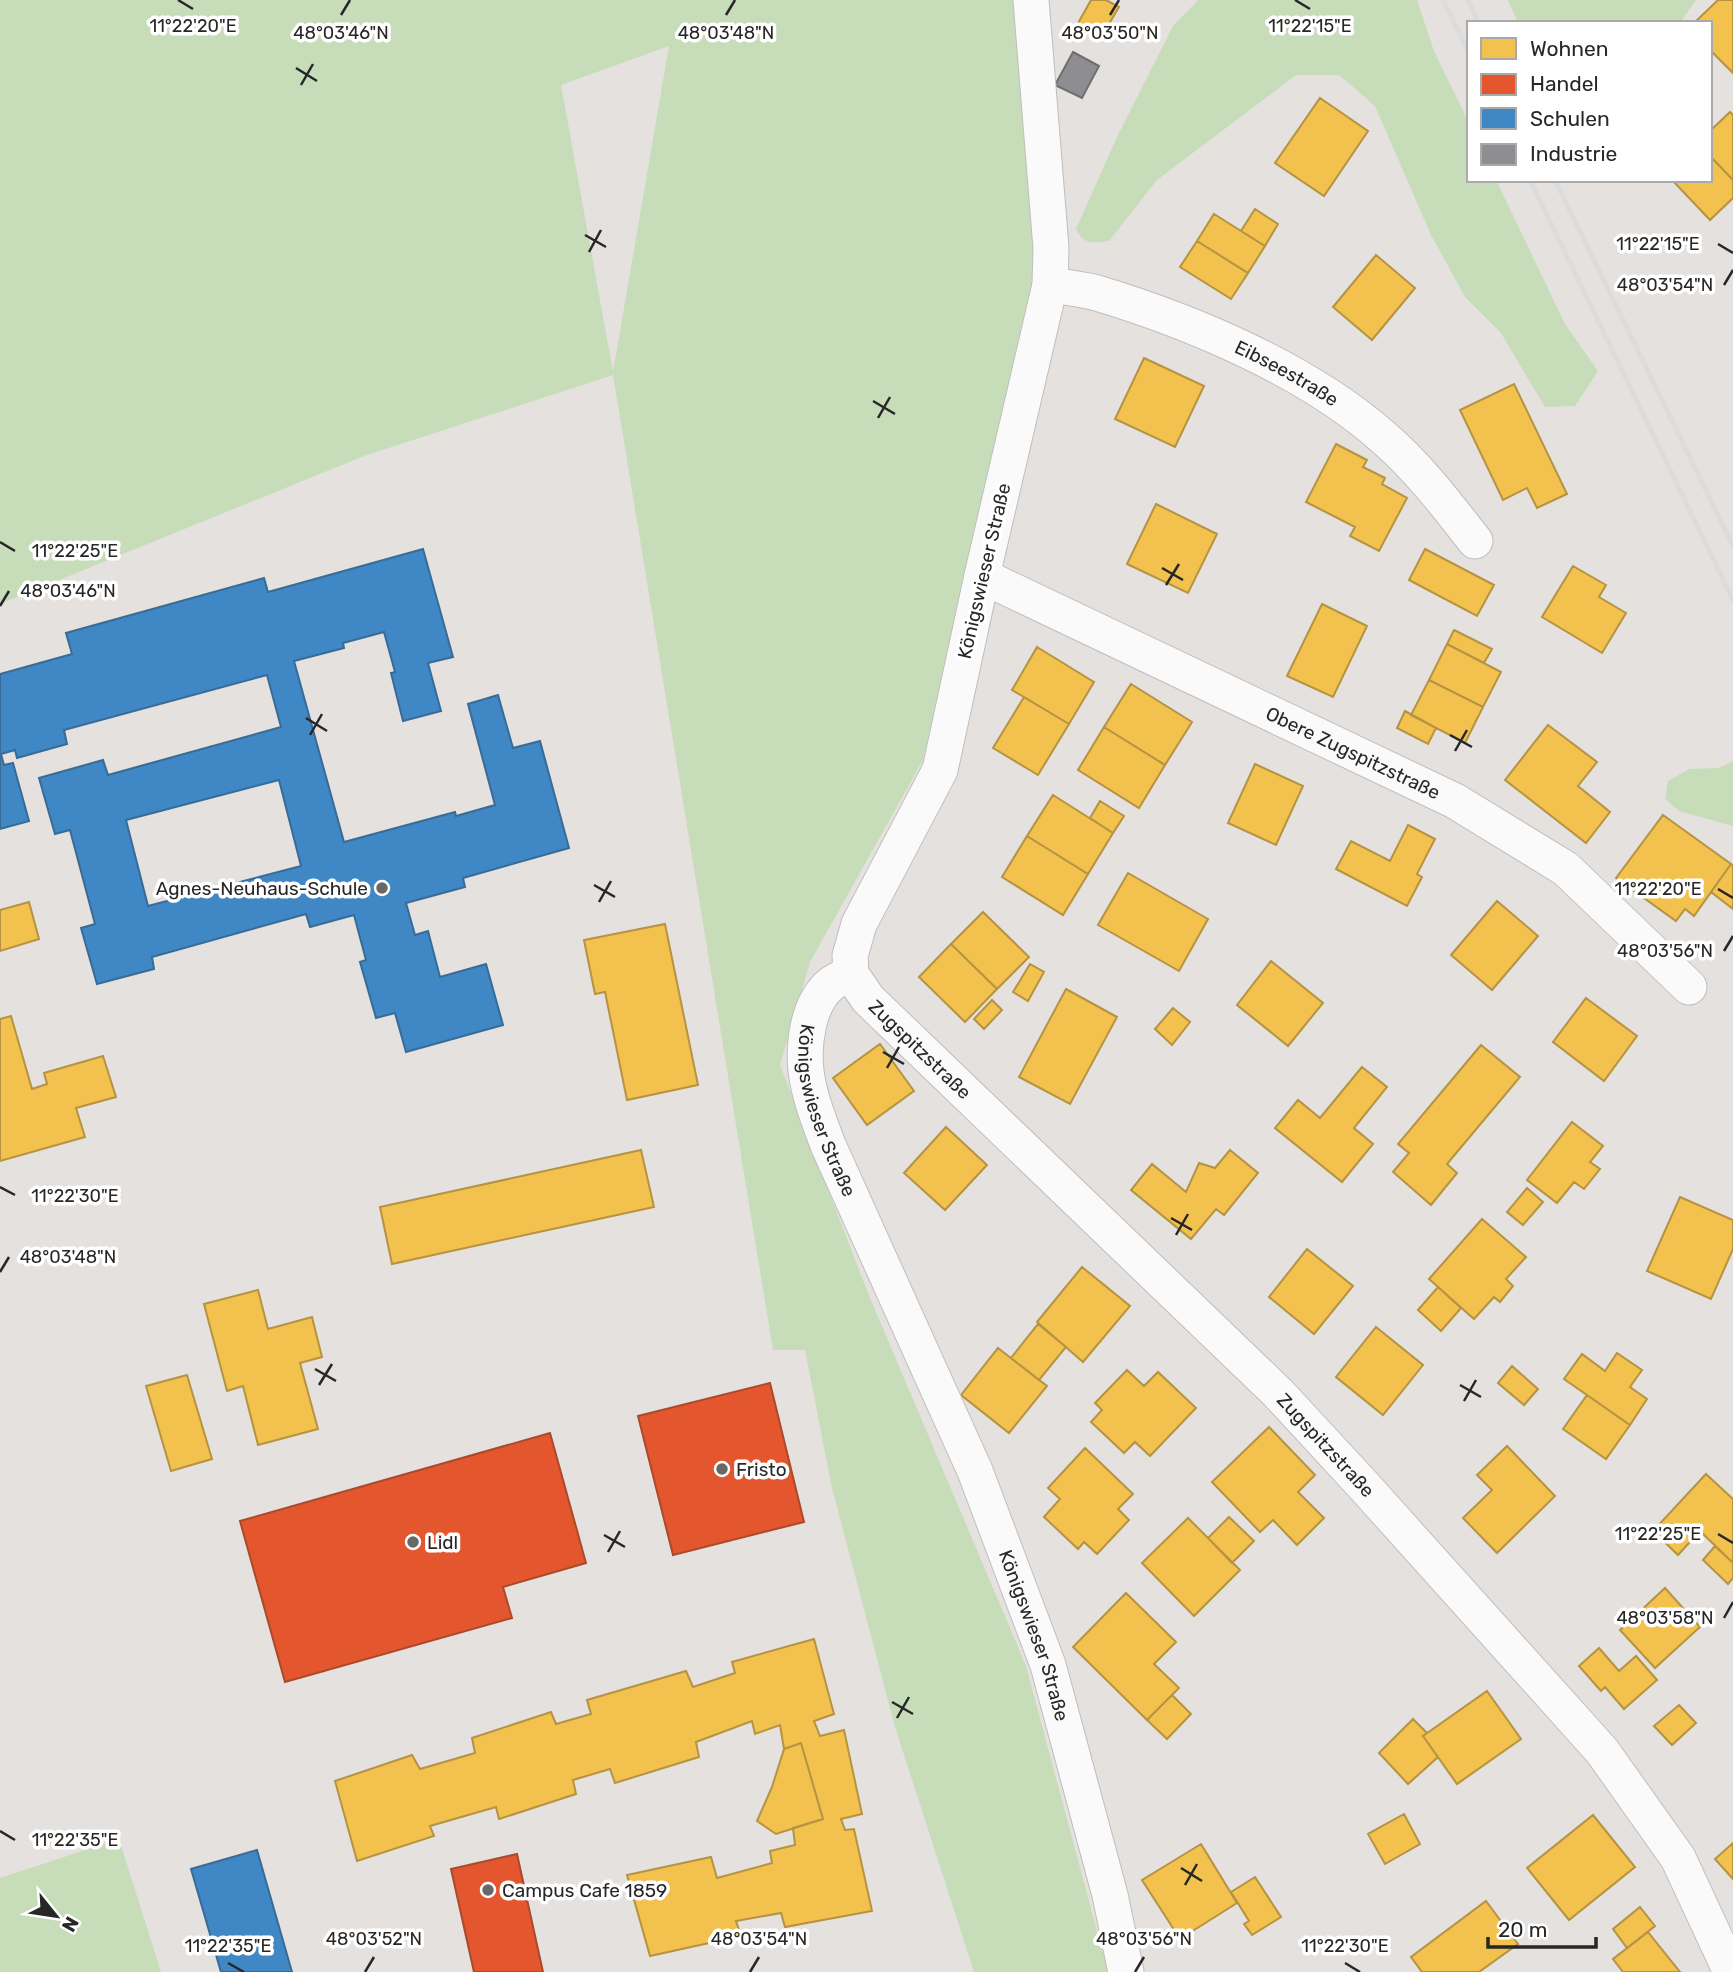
<svg xmlns="http://www.w3.org/2000/svg" width="1733" height="1972" font-family="Rubik,sans-serif">
	<style>
		.green { fill: #c7ddba; fill-rule: evenodd }
		.homes { fill: #f2c14e; stroke: #b59342; stroke-width: 2 }
		.shops { fill: #e4572e; stroke: #ab492c; stroke-width: 2 }
		.schools { fill: #3f88c5; stroke: #386b96; stroke-width: 2; fill-rule: evenodd }
		.industry { fill: #8d8d92; stroke: #6e6e72; stroke-width: 2 }
		.lines { fill: none; stroke-linecap: round; stroke-linejoin: round }
		.street-casing { stroke: #bfbebf; stroke-width: 37 }
		.street { stroke: #fbfafa; stroke-width: 35 }
		.rail { stroke: #dcdcdd; stroke-width: 5 }
		.ticks { fill: none; stroke: #272727; stroke-width: 2.5 }
		.poi-dot { fill: #696867; stroke: #fff; stroke-width: 2.5 }
		.labels { text-anchor: middle; dominant-baseline: central; stroke-width: 7; stroke-linejoin: round; paint-order: stroke }
		.street-label { font-size: 19px; fill: #272727; stroke: #fff }
		.poi-label { font-size: 19px; fill: #272727; stroke: #fff; text-anchor: start }
		.ticks-label { font-size: 18px; text-anchor: middle; fill: #272727; stroke: #fff; stroke-width: 7; stroke-linejoin: round; paint-order: stroke }
	</style>
	<rect width="100%" height="100%" fill="#e4e1de"/>
	<path class="green" d="M 0,0 L 1020,0 L 1036,268 L 923,760 L 810,962 L 780,1065 L 868,1293 L 1026,1666 L 1108,1972 L 974,1972 L 895,1727 L 832,1488 L 805,1350 L 773,1350 L 613,375 L 364,456 L 0,604 ZM 669,46 L 613,372 L 561,85 Z
		M 1198,0 L 1417,0 L 1434,51 L 1469,123 L 1469,180 L 1496,180 L 1565,324 L 1598,371 L 1575,406 L 1545,407 L 1501,333 L 1465,297 L 1431,235 L 1375,106 L 1339,75 L 1296,75 L 1157,180 L 1109,241 C 1093,243 1084,245 1076,229 L 1117,137 L 1173,26 Z
		M 1508,0 L 1696,0 L 1680,23 L 1518,23 Z
		M 1733,761 L 1733,826 L 1679,811 L 1665,799 L 1668,781 L 1689,769 L 1719,768 Z
		M 119,1839 L 161,1972 L 0,1972 L 0,1878 Z"/>
	<path class="homes" d="M 1091,0 L 1106,0 L 1119,7 L 1100,39 L 1077,25 Z
		M 1718,0 L 1733,0 L 1733,73 L 1710,50 L 1710,23 L 1694,23 Z
		M 1320,98 L 1368,131 L 1324,196 L 1275,163 Z
		M 1730,112 L 1733,115 L 1733,180 L 1710,156 L 1710,131 Z
		M 1710,156 L 1733,180 L 1733,198 L 1710,220 L 1672,180 L 1710,180 Z
		M 1255,209 L 1278,224 L 1265,246 L 1241,231 Z
		M 1214,214 L 1265,246 L 1248,273 L 1197,241 Z
		M 1197,241 L 1248,273 L 1231,299 L 1180,267 Z
		M 1376,255 L 1415,288 L 1372,340 L 1333,307 Z
		M 1144,358 L 1204,386 L 1175,447 L 1115,419 Z
		M 1514,384 L 1567,494 L 1537,508 L 1527,488 L 1503,500 L 1460,410 Z
		M 1336,444 L 1367,460 L 1363,467 L 1385,478 L 1382,484 L 1407,498 L 1379,551 L 1350,536 L 1355,527 L 1306,502 Z
		M 1156,504 L 1217,534 L 1188,593 L 1127,564 Z
		M 1425,549 L 1494,585 L 1477,616 L 1409,580 Z
		M 1573,566 L 1606,585 L 1599,597 L 1626,613 L 1602,653 L 1542,617 Z
		M 1322,604 L 1367,626 L 1333,697 L 1287,676 Z
		M 1454,630 L 1492,649 L 1484,663 L 1447,644 Z
		M 1447,644 L 1501,672 L 1483,707 L 1429,680 Z
		M 1037,647 L 1094,682 L 1069,724 L 1012,690 Z
		M 1429,680 L 1483,707 L 1465,743 L 1411,715 Z
		M 1131,684 L 1192,722 L 1165,765 L 1104,727 Z
		M 1024,697 L 1069,724 L 1038,775 L 993,748 Z
		M 1405,711 L 1436,728 L 1428,744 L 1397,728 Z
		M 1548,725 L 1597,762 L 1578,786 L 1610,812 L 1586,843 L 1505,780 Z
		M 1104,727 L 1165,765 L 1139,808 L 1078,770 Z
		M 1255,764 L 1303,786 L 1276,845 L 1228,823 Z
		M 1053,795 L 1113,833 L 1088,874 L 1027,836 Z
		M 1100,801 L 1124,816 L 1113,833 L 1090,818 Z
		M 1663,815 L 1731,864 L 1694,916 L 1685,909 L 1676,921 L 1616,878 Z
		M 1408,825 L 1435,839 L 1417,874 L 1422,877 L 1407,906 L 1336,869 L 1351,841 L 1390,861 Z
		M 1027,836 L 1088,874 L 1063,915 L 1002,877 Z
		M 1731,864 L 1733,866 L 1733,909 L 1711,892 Z
		M 1128,873 L 1208,919 L 1179,971 L 1098,925 Z
		M 1497,901 L 1538,936 L 1492,990 L 1451,955 Z
		M 29,902 L 39,939 L 0,951 L 0,910 Z
		M 983,912 L 1029,957 L 997,989 L 951,944 Z
		M 665,924 L 698,1085 L 627,1100 L 605,992 L 595,994 L 584,940 Z
		M 951,944 L 997,989 L 965,1022 L 919,977 Z
		M 1271,961 L 1323,1003 L 1288,1046 L 1237,1005 Z
		M 1030,964 L 1044,972 L 1028,1001 L 1013,992 Z
		M 1066,989 L 1117,1017 L 1070,1104 L 1019,1077 Z
		M 1586,998 L 1637,1036 L 1604,1081 L 1553,1042 Z
		M 992,1000 L 1002,1010 L 984,1029 L 974,1019 Z
		M 1173,1008 L 1190,1022 L 1172,1045 L 1155,1029 Z
		M 11,1016 L 32,1089 L 47,1084 L 44,1073 L 103,1056 L 116,1097 L 76,1108 L 85,1137 L 0,1161 L 0,1019 Z
		M 880,1044 L 914,1091 L 867,1125 L 833,1078 Z
		M 1481,1045 L 1520,1077 L 1447,1164 L 1457,1173 L 1431,1205 L 1393,1172 L 1409,1153 L 1398,1144 Z
		M 1362,1067 L 1387,1087 L 1354,1128 L 1373,1144 L 1342,1182 L 1275,1128 L 1298,1100 L 1320,1118 Z
		M 1572,1122 L 1603,1146 L 1590,1162 L 1600,1169 L 1584,1189 L 1574,1182 L 1557,1203 L 1527,1180 Z
		M 946,1127 L 987,1165 L 945,1210 L 904,1173 Z
		M 641,1150 L 654,1207 L 392,1264 L 380,1207 Z
		M 1230,1150 L 1258,1173 L 1224,1215 L 1216,1209 L 1191,1239 L 1131,1190 L 1152,1164 L 1186,1192 L 1199,1163 L 1215,1168 Z
		M 1527,1188 L 1543,1202 L 1523,1225 L 1507,1212 Z
		M 1680,1197 L 1733,1220 L 1733,1249 L 1711,1299 L 1647,1271 Z
		M 1482,1219 L 1526,1257 L 1506,1279 L 1513,1286 L 1500,1302 L 1494,1297 L 1474,1319 L 1429,1279 Z
		M 1307,1249 L 1353,1286 L 1314,1334 L 1269,1297 Z
		M 1082,1267 L 1130,1306 L 1083,1362 L 1037,1322 Z
		M 1438,1287 L 1461,1308 L 1441,1331 L 1418,1310 Z
		M 258,1290 L 268,1329 L 312,1317 L 322,1357 L 300,1363 L 318,1429 L 258,1445 L 243,1386 L 227,1391 L 204,1304 Z
		M 1038,1324 L 1066,1347 L 1039,1380 L 1011,1358 Z
		M 1376,1327 L 1423,1365 L 1383,1415 L 1336,1377 Z
		M 998,1348 L 1047,1386 L 1009,1433 L 961,1395 Z
		M 1617,1353 L 1642,1370 L 1630,1387 L 1647,1399 L 1630,1425 L 1564,1379 L 1582,1354 L 1605,1371 Z
		M 1512,1366 L 1538,1389 L 1524,1405 L 1498,1383 Z
		M 1127,1370 L 1144,1386 L 1158,1372 L 1196,1408 L 1150,1456 L 1135,1442 L 1124,1453 L 1091,1422 L 1102,1410 L 1095,1403 Z
		M 187,1375 L 212,1459 L 171,1471 L 146,1386 Z
		M 1587,1395 L 1630,1425 L 1606,1459 L 1563,1429 Z
		M 1269,1427 L 1315,1475 L 1298,1492 L 1324,1518 L 1297,1545 L 1273,1520 L 1260,1532 L 1212,1482 Z
		M 1507,1446 L 1555,1496 L 1497,1553 L 1463,1518 L 1492,1490 L 1477,1475 Z
		M 1085,1448 L 1133,1494 L 1118,1509 L 1129,1520 L 1097,1554 L 1084,1542 L 1078,1549 L 1044,1517 L 1060,1499 L 1048,1488 Z
		M 1706,1474 L 1733,1499 L 1733,1563 L 1700,1531 L 1678,1555 L 1653,1531 Z
		M 1229,1517 L 1254,1541 L 1232,1563 L 1208,1538 Z
		M 1188,1518 L 1240,1570 L 1194,1616 L 1142,1563 Z
		M 1715,1546 L 1733,1563 L 1733,1578 L 1728,1584 L 1703,1560 Z
		M 1665,1588 L 1700,1627 L 1655,1668 L 1620,1630 Z
		M 1126,1593 L 1176,1642 L 1154,1664 L 1179,1688 L 1147,1720 L 1073,1647 Z
		M 814,1639 L 834,1714 L 814,1721 L 820,1736 L 844,1730 L 862,1814 L 841,1819 L 845,1830 L 854,1829 L 872,1911 L 785,1927 L 781,1913 L 736,1921 L 741,1936 L 650,1956 L 627,1875 L 711,1857 L 717,1878 L 772,1863 L 770,1851 L 795,1845 L 793,1828 L 823,1819 L 801,1743 L 784,1749 L 780,1725 L 755,1734 L 752,1721 L 696,1742 L 699,1757 L 615,1783 L 610,1769 L 573,1780 L 576,1794 L 499,1819 L 496,1807 L 430,1826 L 434,1836 L 357,1861 L 335,1781 L 412,1755 L 420,1769 L 475,1753 L 472,1738 L 551,1712 L 556,1724 L 591,1714 L 587,1700 L 686,1671 L 693,1687 L 735,1673 L 732,1662 Z
		M 1599,1648 L 1619,1671 L 1636,1656 L 1657,1680 L 1624,1709 L 1605,1687 L 1601,1691 L 1579,1666 Z
		M 1487,1691 L 1521,1739 L 1457,1784 L 1423,1736 Z
		M 1172,1695 L 1191,1714 L 1167,1739 L 1147,1720 Z
		M 1679,1705 L 1696,1723 L 1672,1745 L 1654,1726 Z
		M 1413,1719 L 1427,1733 L 1423,1736 L 1438,1757 L 1408,1784 L 1379,1753 Z
		M 801,1743 L 823,1819 L 776,1834 L 757,1821 L 772,1787 L 784,1749 Z
		M 1404,1814 L 1420,1844 L 1385,1864 L 1368,1834 Z
		M 1593,1815 L 1635,1867 L 1569,1920 L 1527,1868 Z
		M 1733,1843 L 1733,1879 L 1715,1859 Z
		M 1201,1844 L 1237,1903 L 1180,1939 L 1142,1880 Z
		M 1255,1877 L 1281,1917 L 1252,1935 L 1244,1924 L 1249,1921 L 1231,1892 Z
		M 1486,1901 L 1518,1944 L 1479,1972 L 1422,1972 L 1411,1957 Z
		M 1640,1907 L 1655,1926 L 1627,1948 L 1613,1929 Z
		M 1648,1932 L 1680,1972 L 1623,1972 L 1613,1959 Z"/>
	<path class="shops" d="M 770,1383 L 804,1522 L 673,1555 L 638,1416 Z
		M 550,1433 L 586,1563 L 503,1587 L 512,1618 L 285,1682 L 240,1521 Z
		M 517,1854 L 543,1972 L 474,1972 L 451,1869 Z"/>
	<path class="schools" d="M 423,549 L 453,657 L 428,663 L 441,711 L 403,721 L 391,673 L 395,672 L 384,632 L 343,643 L 344,648 L 294,661 L 344,842 L 455,812 L 456,816 L 495,805 L 468,704 L 498,695 L 513,748 L 540,741 L 569,848 L 463,878 L 465,887 L 406,903 L 415,935 L 428,931 L 440,977 L 486,964 L 503,1025 L 406,1052 L 395,1013 L 376,1018 L 360,962 L 366,960 L 354,915 L 310,927 L 306,914 L 152,957 L 154,969 L 97,984 L 81,928 L 95,924 L 70,830 L 55,834 L 39,778 L 103,760 L 108,775 L 281,727 L 267,675 L 64,730 L 67,744 L 17,758 L 15,750 L 1,754 L 4,765 L 13,763 L 29,821 L 0,829 L 0,674 L 72,654 L 66,633 L 264,578 L 268,592 ZM 279,780 L 301,866 L 148,906 L 126,820 Z
		M 257,1850 L 292,1972 L 221,1972 L 191,1869 Z"/>
	<path class="industry" d="M 1073,52 L 1099,66 L 1082,98 L 1055,85 Z"/>
	<g class="lines">
		<defs>
			<g id="street">
				<path id="s1" d="M 1031,0 L 1051,248 L 1050,285 L 982,576 L 940,770 L 859,924 L 850,956 L 851,974 L 868,999 L 1278,1393 L 1364,1486 L 1602,1751 L 1678,1858 L 1731,1972"/>
				<path id="s2" d="M 1050,285 C 1065,287 1082,289 1097,293 C 1193,322 1307,370 1383,437 C 1418,467 1446,504 1475,541"/>
				<path id="s3" d="M 982,576 L 1455,801 L 1566,869 L 1689,987"/>
				<path id="s4" d="M 851,974 C 844,977 836,980 831,984 C 808,1003 803,1043 806,1071 C 809,1096 819,1121 828,1145 L 975,1471 L 1048,1665 L 1110,1895 L 1126,1972"/>
			</g>
		</defs>
		<use href="#street" class="street-casing"/>
		<use href="#street" class="street"/>
		<path class="rail" d="M 1443,0 L 1469,53
			M 1468,0 L 1479,23
			M 1530,180 L 1733,600
			M 1555,180 L 1733,546"/>
	</g>
	<path class="ticks" d="M 178,0 L 193,9M 1295,0 L 1310,9M 341,15 L 350,0M 726,15 L 735,0M 1110,15 L 1119,0M 296,68 L 317,81M 301,85 L 313,64M 585,235 L 606,247M 1718,244 L 1733,253M 589,252 L 601,230M 1724,285 L 1733,270M 873,401 L 895,414M 878,418 L 890,397M 0,542 L 15,551M 1162,568 L 1183,580M 1166,585 L 1179,564M 0,606 L 9,591M 306,718 L 327,731M 310,735 L 322,714M 1450,735 L 1472,747M 1455,751 L 1467,730M 594,885 L 615,897M 1718,889 L 1733,898M 599,902 L 611,881M 1724,951 L 1733,936M 883,1052 L 904,1064M 887,1068 L 899,1047M 0,1187 L 15,1195M 1171,1218 L 1192,1230M 1176,1235 L 1188,1214M 0,1272 L 9,1257M 315,1369 L 336,1381M 319,1385 L 332,1364M 1460,1385 L 1481,1397M 1464,1401 L 1476,1380M 1718,1534 L 1733,1543M 604,1535 L 625,1547M 608,1552 L 620,1531M 1724,1618 L 1733,1602M 892,1702 L 913,1714M 897,1718 L 909,1697M 0,1831 L 15,1840M 1181,1868 L 1202,1881M 1185,1885 L 1197,1864M 228,1963 L 244,1972M 1345,1963 L 1360,1972M 365,1972 L 374,1957M 750,1972 L 759,1957M 1135,1972 L 1144,1957"/>
	<g class="poi-dot">
		<circle cx="382" cy="888" r="7"/>
		<circle cx="722" cy="1469" r="7"/>
		<circle cx="413" cy="1542" r="7"/>
		<circle cx="488" cy="1890" r="7"/>
	</g>
	<g class="labels">
		<g class="street-label">
			<text stroke="none"><textPath href="#s2" startOffset="254">Eibseestraße</textPath></text>
			<text transform="translate(984 571) rotate(-77)">Königswieser Straße</text>
			<text stroke="none"><textPath href="#s3" startOffset="411">Obere Zugspitzstraße</textPath></text>
			<text stroke="none"><textPath href="#s1" startOffset="1111">Zugspitzstraße</textPath></text>
			<text stroke="none"><textPath href="#s4" startOffset="159">Königswieser Straße</textPath></text>
			<text stroke="none"><textPath href="#s1" startOffset="1678">Zugspitzstraße</textPath></text>
			<text stroke="none"><textPath href="#s4" startOffset="726">Königswieser Straße</textPath></text>
		</g>
		<g class="poi-label">
			<text x="368" y="888" text-anchor="end">Agnes-Neuhaus-Schule</text>
			<text x="736" y="1469">Fristo</text>
			<text x="427" y="1542">Lidl</text>
			<text x="502" y="1890">Campus Cafe 1859</text>
		</g>
	</g>
	<g class="ticks-label">
		<text x="193" y="32">11°22'20"E</text>
		<text x="1310" y="32">11°22'15"E</text>
		<text x="341" y="39">48°03'46"N</text>
		<text x="726" y="39">48°03'48"N</text>
		<text x="1110" y="39">48°03'50"N</text>
		<text x="1658" y="250">11°22'15"E</text>
		<text x="1665" y="291">48°03'54"N</text>
		<text x="75" y="557">11°22'25"E</text>
		<text x="68" y="597">48°03'46"N</text>
		<text x="1658" y="895">11°22'20"E</text>
		<text x="1665" y="957">48°03'56"N</text>
		<text x="75" y="1202">11°22'30"E</text>
		<text x="68" y="1263">48°03'48"N</text>
		<text x="1658" y="1540">11°22'25"E</text>
		<text x="1665" y="1624">48°03'58"N</text>
		<text x="75" y="1846">11°22'35"E</text>
		<text x="374" y="1945">48°03'52"N</text>
		<text x="759" y="1945">48°03'54"N</text>
		<text x="1144" y="1945">48°03'56"N</text>
		<text x="228" y="1952">11°22'35"E</text>
		<text x="1345" y="1952">11°22'30"E</text>
	</g>
	<rect x="1467" y="21" width="245" height="161" fill="#ffffff" stroke="#a9a9a9" stroke-width="2"/>
	<rect x="1481" y="38" width="35" height="21" fill="#f2c14e" stroke="#a9a9a9" stroke-width="2"/>
	<text x="1530" y="56" font-size="21" fill="#272727">Wohnen</text>
	<rect x="1481" y="74" width="35" height="21" fill="#e4572e" stroke="#a9a9a9" stroke-width="2"/>
	<text x="1530" y="91" font-size="21" fill="#272727">Handel</text>
	<rect x="1481" y="108" width="35" height="21" fill="#3f88c5" stroke="#a9a9a9" stroke-width="2"/>
	<text x="1530" y="126" font-size="21" fill="#272727">Schulen</text>
	<rect x="1481" y="144" width="35" height="21" fill="#8d8d92" stroke="#a9a9a9" stroke-width="2"/>
	<text x="1530" y="161" font-size="21" fill="#272727">Industrie</text>
	<g transform="translate(56 1916) rotate(120)" stroke="#ffffff" stroke-width="5" paint-order="stroke">
	<path d="M0-5L12 26L0 18L-12 26Z" fill="#272727"/>
	<text y="-10" font-size="19" font-weight="bold" text-anchor="middle" fill="#272727">N</text>
	</g>
	<path d="M1488 1937v10h108v-10" fill="none" stroke="#272727" stroke-width="3.5"/>
	<text x="1498" y="1937" font-size="21" fill="#272727" stroke="#ffffff" stroke-width="5" paint-order="stroke">20 m</text>
</svg>
